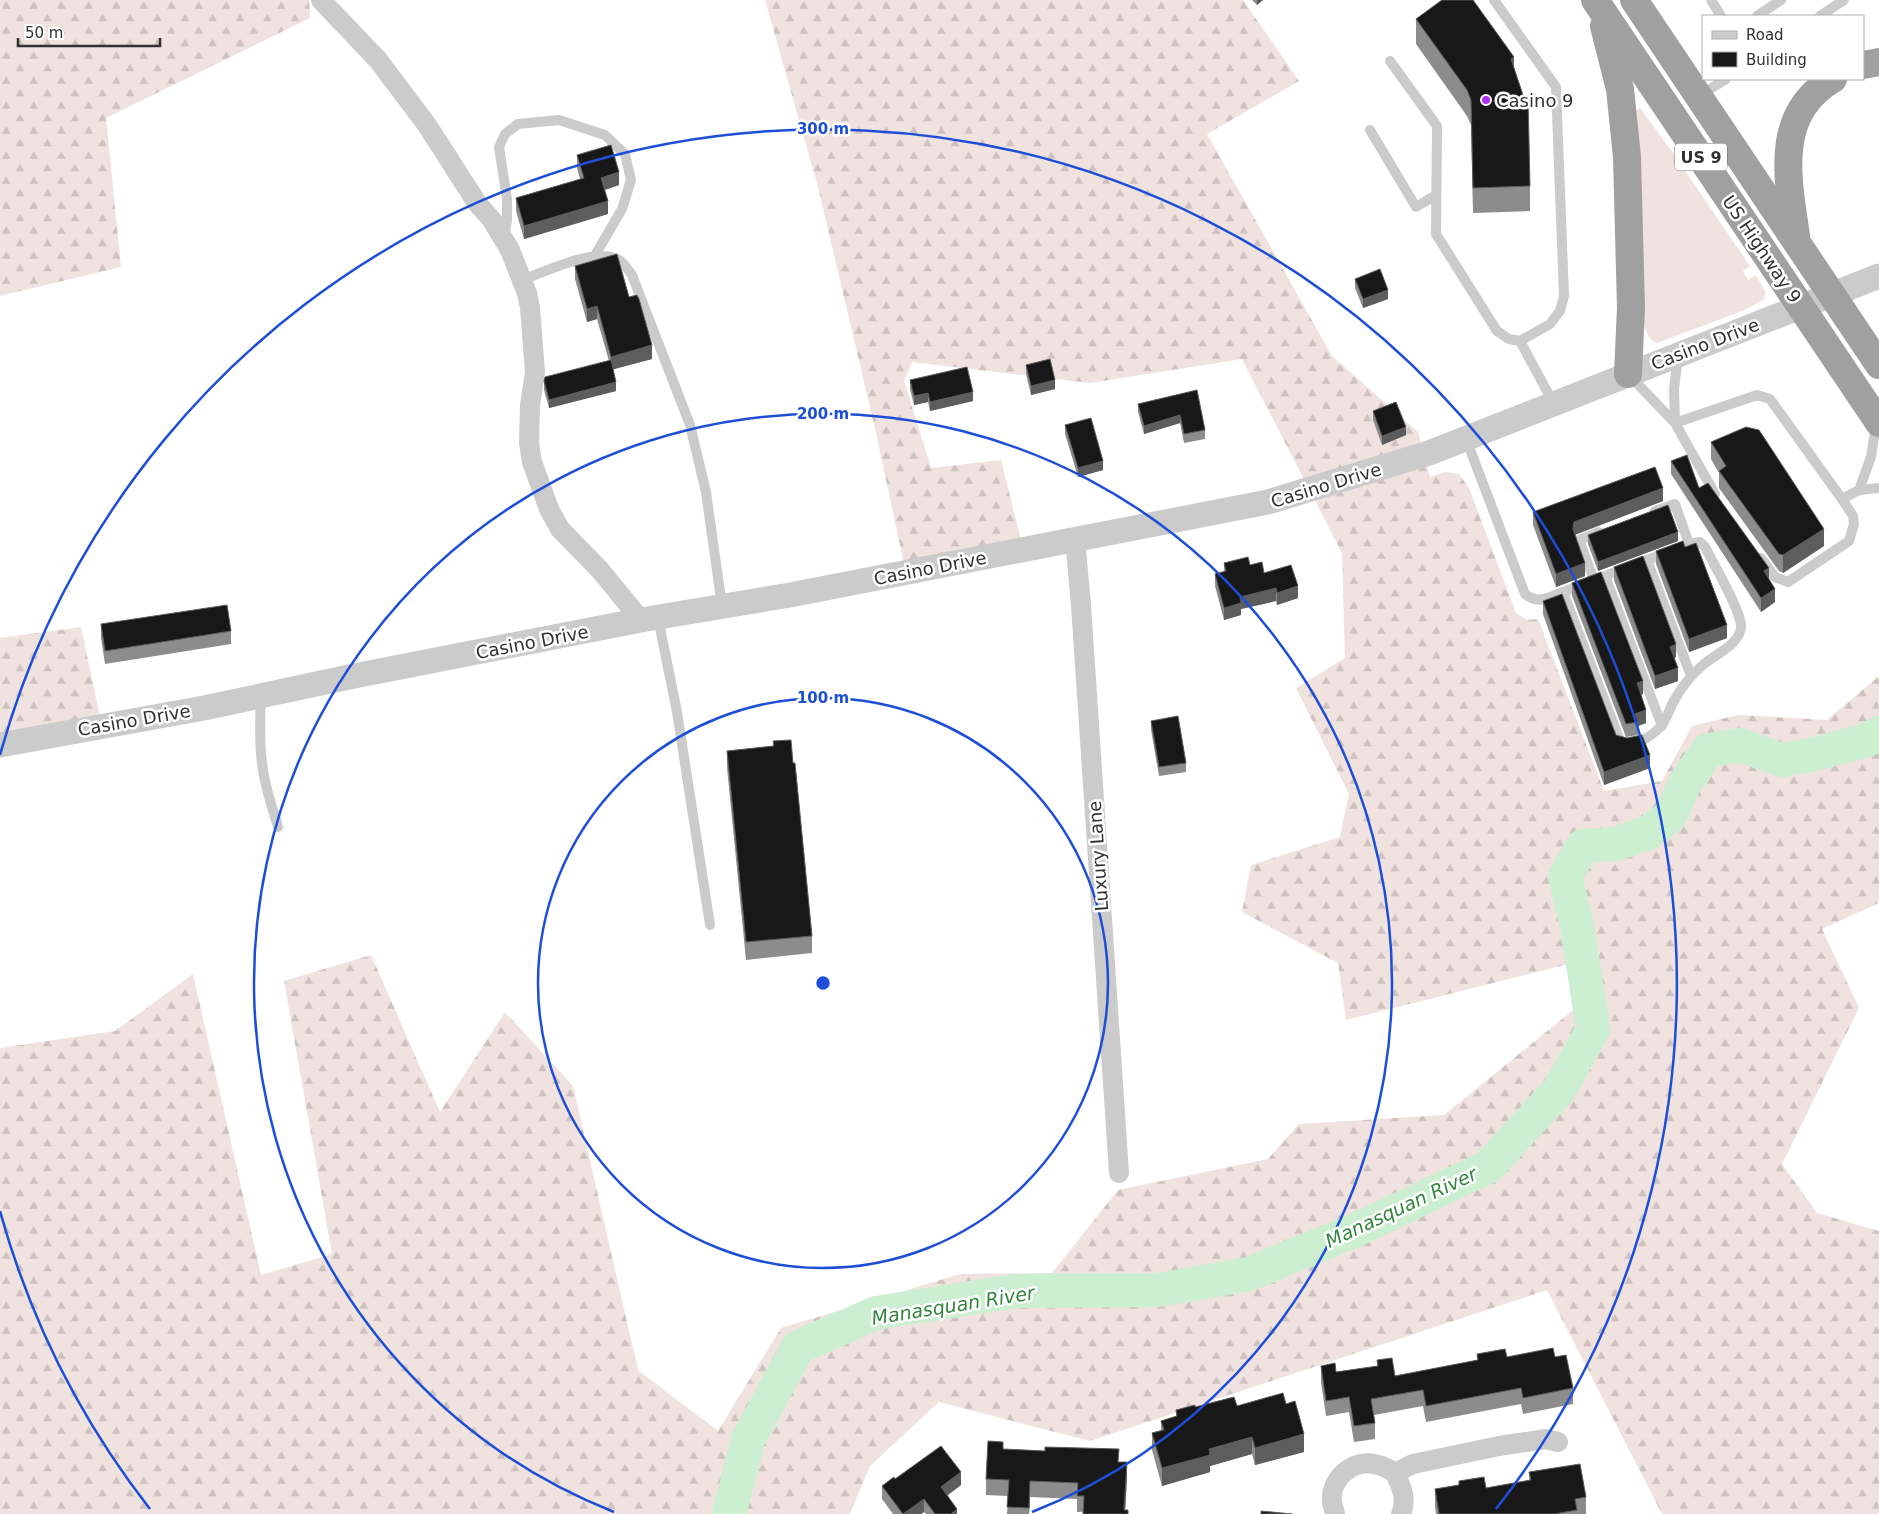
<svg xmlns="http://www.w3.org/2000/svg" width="1879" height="1514" font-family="'DejaVu Sans',sans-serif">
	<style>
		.grass { fill: #efe2df }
		.forest { fill: url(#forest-firs) }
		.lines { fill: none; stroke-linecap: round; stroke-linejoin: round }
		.river { stroke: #cbefd0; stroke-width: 34 }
		.service { stroke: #cbcbcb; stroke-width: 10 }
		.minor { stroke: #cbcbcb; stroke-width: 20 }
		.tertiary { stroke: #cbcbcb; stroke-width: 25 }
		.trunk { stroke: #a0a0a0; stroke-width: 28 }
		.wall { fill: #8c8c8c }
		.shaded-wall { fill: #5d5d5d }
		.building { fill: #181818; stroke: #5d5d5d }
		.ring { fill: none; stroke: #1d4ed8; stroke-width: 2.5 }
		.poi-dot { fill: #b12cef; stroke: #fff; stroke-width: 2 }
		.labels { text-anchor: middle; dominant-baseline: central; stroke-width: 5; stroke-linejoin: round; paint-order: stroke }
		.shield { fill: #fff; stroke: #6f6f6f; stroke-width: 1 }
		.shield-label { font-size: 16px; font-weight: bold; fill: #313131 }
		.poi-label { font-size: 18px; fill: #313131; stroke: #fff; text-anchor: start }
		.street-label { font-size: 18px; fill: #313131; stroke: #fff }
		.water-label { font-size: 19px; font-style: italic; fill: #33853f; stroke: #fff }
		.centre { fill: #1d4ed8; stroke: #fff; stroke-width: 2.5 }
		.ring-label { font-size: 15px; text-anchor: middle; font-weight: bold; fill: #1d4ed8; stroke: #fff; stroke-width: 5; stroke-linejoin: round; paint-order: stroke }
	</style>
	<defs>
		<pattern id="forest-firs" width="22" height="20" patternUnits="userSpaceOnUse" patternTransform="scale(1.25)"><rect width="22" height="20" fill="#efe2df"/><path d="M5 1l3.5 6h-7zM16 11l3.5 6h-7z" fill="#cdc2c0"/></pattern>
	</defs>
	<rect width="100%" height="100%" fill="#fff"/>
	<path class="grass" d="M 1640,108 L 1675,156 L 1750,266 L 1743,271 L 1748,280 L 1756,275 L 1766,293 L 1763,297 L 1765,299 L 1742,311 L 1657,343 C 1645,339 1644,323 1642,312 L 1637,129 L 1637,109 Z"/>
	<path class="forest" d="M 0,0 L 309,0 L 310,18 L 106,118 L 121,267 L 0,296 Z
		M 765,0 L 1243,0 L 1299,81 L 1207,134 L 1332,356 L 1418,432 L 1430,477 L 1445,472 L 1459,474 L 1469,488 L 1516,613 L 1527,620 L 1538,619 L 1604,791 L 1662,781 L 1692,726 L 1738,715 L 1827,720 L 1879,676 L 1879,903 L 1822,929 L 1859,1008 L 1782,1164 L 1817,1213 L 1879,1231 L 1879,1514 L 1662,1514 L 1547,1290 L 1090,1441 L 939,1402 L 870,1466 L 850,1514 L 0,1514 L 0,1048 L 115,1031 L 193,974 L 261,1275 L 332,1254 L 284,981 L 371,955 L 440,1112 L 505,1012 L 573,1086 L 638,1370 L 718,1431 L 781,1328 L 960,1274 L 1052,1273 L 1118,1190 L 1268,1159 L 1299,1124 L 1444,1115 L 1578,1006 L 1589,959 L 1346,1020 L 1338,963 L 1242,912 L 1251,865 L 1340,837 L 1349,794 L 1296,688 L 1345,658 L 1342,553 L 1242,359 L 1090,383 L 912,362 L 904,381 L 931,468 L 1001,460 L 1021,540 L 904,564 L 876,433 L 818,187 Z
		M 81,627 L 102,726 L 0,746 L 0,638 Z"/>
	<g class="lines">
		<path class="river" d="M 729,1514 L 748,1440 L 798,1347 L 876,1313 L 1015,1291 L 1158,1290 L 1249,1274 L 1358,1229 L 1488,1167 L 1559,1090 L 1593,1029 L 1577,926 L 1565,876 L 1583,846 L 1615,844 L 1648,833 L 1670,816 L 1685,783 L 1708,750 L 1740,745 L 1782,760 L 1811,755 L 1867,740 L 1879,733"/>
		<path class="service" d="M 1494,0 L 1556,87 L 1564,296 L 1560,311 L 1550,324 L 1520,341 L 1554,404
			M 1711,0 L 1721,16
			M 1757,16 L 1781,0
			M 1820,16 L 1844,0
			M 1390,61 L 1437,126 L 1436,234 L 1497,331 L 1509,339 L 1520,341
			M 1699,96 L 1726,79
			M 1370,130 L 1416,207 L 1436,195
			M 504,237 L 507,221 L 507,199 L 499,147 L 505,134 L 518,124 L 559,120 L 605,135 L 625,154 L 631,180 L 622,209 L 594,257
			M 522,280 C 545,272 596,246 619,260 C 624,263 628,270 632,275 L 690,425 L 706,492 L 722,606
			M 1629,375 L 1675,423 L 1715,494
			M 1675,423 L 1757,395 L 1770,399 L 1842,499 L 1859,490 L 1879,488
			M 1675,423 L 1674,389 L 1678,357
			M 1466,439 L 1525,594 C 1539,605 1548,597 1563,592 L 1621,743 C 1636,747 1651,737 1661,726 C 1667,719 1670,707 1675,699 C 1683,685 1692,674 1704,664 C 1716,654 1740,644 1741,627 C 1742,612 1713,563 1705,547 L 1700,542 L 1689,544 L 1563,592
			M 1859,490 L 1871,457 L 1876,424
			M 1655,511 L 1675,504 L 1689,544
			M 1761,558 L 1775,577 L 1788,582 L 1849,541 L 1854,524 L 1853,516 L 1842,499
			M 1647,560 L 1691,676
			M 1605,576 L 1662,726
			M 1594,580 L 1579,540 L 1599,532
			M 658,618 L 677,712 L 710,925
			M 261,697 C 260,719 259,741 262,763 C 264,785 272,806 278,827"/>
		<path class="minor" d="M 321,0 L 378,60 L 427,125 L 477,203 L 492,220 L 510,250 L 527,293 L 530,308 L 535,372 L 530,405 L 529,443 L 532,462 L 549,509 L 560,529 L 600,570 L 641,620
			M 1075,539 L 1081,605 L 1119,1173
			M 1395,1473 L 1413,1464 L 1499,1446 L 1546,1439 L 1558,1442
			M 1335,1514 C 1334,1510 1333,1506 1332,1503 C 1329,1480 1352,1459 1374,1464 C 1382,1465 1389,1469 1395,1473 C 1402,1488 1407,1499 1401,1514"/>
		<path class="tertiary" d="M 0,745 L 204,708 L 354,676 L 641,620 L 790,595 L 1268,502 L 1429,453 L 1879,276"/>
		<path class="trunk" d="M 1595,0 L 1879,423
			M 1634,0 L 1879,365
			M 1604,26 L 1620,89 L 1627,157 L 1631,308 L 1628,374
			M 1863,65 L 1879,62
			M 1796,236 C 1788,179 1773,114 1833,79"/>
	</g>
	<path class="wall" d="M 1252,0 L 1263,0 L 1257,5 Z
		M 1416,19 L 1514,67 L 1530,186 L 1530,211 L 1473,213 L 1471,125 L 1467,116 L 1416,44 Z
		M 577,155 L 619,185 L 605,190 L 608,214 L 524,239 L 516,211 L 516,198 L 580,179 L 577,168 Z
		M 575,266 L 629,297 L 652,359 L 613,369 L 616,391 L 549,408 L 544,390 L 544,381 L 609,361 L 597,319 L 587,322 L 575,279 Z
		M 1355,279 L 1388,299 L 1363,308 L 1355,288 Z
		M 1026,365 L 1055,389 L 1031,395 L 1026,374 Z
		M 910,380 L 973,401 L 930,411 L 928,402 L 914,405 L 910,389 Z
		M 1197,390 L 1205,430 L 1205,439 L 1184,443 L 1180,423 L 1144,434 L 1138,412 L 1138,404 Z
		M 1373,411 L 1406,435 L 1382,445 L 1373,420 Z
		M 1065,425 L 1103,470 L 1078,477 L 1065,434 Z
		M 1711,442 L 1824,546 L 1783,573 L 1779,571 L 1719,488 L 1719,473 L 1711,459 Z
		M 1671,461 L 1699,488 L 1769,580 L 1775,602 L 1761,612 L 1671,474 Z
		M 1663,501 L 1575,535 L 1585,576 L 1556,587 L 1533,525 L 1533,512 Z
		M 1588,535 L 1678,541 L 1598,571 L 1588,544 Z
		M 1685,547 L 1727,638 L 1689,652 L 1656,564 L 1656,551 Z
		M 1224,563 L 1250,565 L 1264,573 L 1298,598 L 1277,605 L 1276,601 L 1241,609 L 1241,615 L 1224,620 L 1215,586 L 1215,574 L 1224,572 Z
		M 1614,567 L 1676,657 L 1674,658 L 1678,681 L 1655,689 L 1614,580 Z
		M 1572,583 L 1643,694 L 1641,695 L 1646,723 L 1638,726 L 1638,735 L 1626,737 L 1572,596 Z
		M 1543,601 L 1616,735 L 1650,768 L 1604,785 L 1543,614 Z
		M 101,624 L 231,631 L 231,644 L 105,664 L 101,638 Z
		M 1151,721 L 1186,763 L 1186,772 L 1159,776 L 1151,730 Z
		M 773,741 L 793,763 L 812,936 L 812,953 L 746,960 L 727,768 L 727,751 L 773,746 Z
		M 1477,1354 L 1507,1357 L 1555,1357 L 1573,1388 L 1573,1404 L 1523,1414 L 1521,1404 L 1426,1422 L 1423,1406 L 1374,1415 L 1375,1423 L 1375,1439 L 1354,1442 L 1349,1412 L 1326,1416 L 1321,1382 L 1321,1366 L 1336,1372 L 1377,1366 L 1377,1360 L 1395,1376 L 1477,1360 Z
		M 1286,1404 L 1304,1452 L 1255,1465 L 1252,1454 L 1210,1466 L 1210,1472 L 1162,1486 L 1152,1450 L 1152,1433 L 1161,1430 L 1161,1421 L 1176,1416 L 1176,1410 L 1195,1407 Z
		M 1003,1449 L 1119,1462 L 1127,1478 L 1125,1510 L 1077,1512 L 1077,1499 L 1030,1497 L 1029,1514 L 1007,1514 L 1008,1496 L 986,1495 L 986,1479 Z
		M 1529,1472 L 1586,1497 L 1586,1514 L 1436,1514 L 1435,1507 L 1435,1489 L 1459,1485 L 1459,1481 L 1486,1488 L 1529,1480 Z
		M 895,1479 L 961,1485 L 948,1495 L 957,1514 L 926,1514 L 924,1512 L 921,1514 L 893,1514 L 882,1499 L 882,1486 Z"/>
	<path class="shaded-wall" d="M 1257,0 L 1263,0 L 1257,5 Z
		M 1514,57 L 1514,82 L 1511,59 Z
		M 619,172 L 619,185 L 601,191 L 601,178 Z
		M 608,201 L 608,214 L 524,239 L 524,226 Z
		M 1388,290 L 1388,299 L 1363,308 L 1363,299 Z
		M 597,306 L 597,319 L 587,322 L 587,309 Z
		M 652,345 L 652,359 L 611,370 L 611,357 Z
		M 1055,380 L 1055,389 L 1031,395 L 1031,386 Z
		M 616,382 L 616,391 L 549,408 L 549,400 Z
		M 973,392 L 973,401 L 930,411 L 930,402 Z
		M 928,393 L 928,402 L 914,405 L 914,396 Z
		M 1180,415 L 1180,423 L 1144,434 L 1144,426 Z
		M 1406,427 L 1406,435 L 1382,445 L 1382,436 Z
		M 1103,461 L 1103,470 L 1078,477 L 1078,468 Z
		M 1663,488 L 1663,501 L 1574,535 L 1573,529 L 1574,522 Z
		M 1824,529 L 1824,546 L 1783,573 L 1783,555 Z
		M 1678,532 L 1678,541 L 1598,571 L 1598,562 Z
		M 1585,563 L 1585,576 L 1556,587 L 1556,574 Z
		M 1769,568 L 1769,581 L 1764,571 Z
		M 1298,586 L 1298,598 L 1277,605 L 1277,593 Z
		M 1276,588 L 1276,601 L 1241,609 L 1241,615 L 1224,620 L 1224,608 L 1240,597 Z
		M 1775,589 L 1775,602 L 1761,612 L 1761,598 Z
		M 1727,625 L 1727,638 L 1689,652 L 1689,639 Z
		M 1676,644 L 1676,657 L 1670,660 L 1670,647 Z
		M 1678,668 L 1678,681 L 1655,689 L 1655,676 Z
		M 1643,681 L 1643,694 L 1637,696 L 1637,683 Z
		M 1646,710 L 1646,723 L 1638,726 L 1638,722 L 1635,714 Z
		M 1650,755 L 1650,768 L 1604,785 L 1604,772 Z
		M 1304,1434 L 1304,1452 L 1255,1465 L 1255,1448 Z
		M 1252,1437 L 1252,1454 L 1210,1466 L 1210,1472 L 1162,1486 L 1162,1468 L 1209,1449 Z
		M 1127,1462 L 1127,1478 L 1125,1514 L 1124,1514 Z
		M 961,1472 L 961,1485 L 941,1500 L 941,1487 Z
		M 1030,1481 L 1030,1497 L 1029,1514 L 1029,1508 Z
		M 924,1499 L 924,1512 L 921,1514 L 903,1514 Z
		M 957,1509 L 957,1514 L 951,1514 Z"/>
	<path class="building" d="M 1442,0 L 1473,0 L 1514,57 L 1511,59 L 1524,98 L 1528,98 L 1530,186 L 1473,188 L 1471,100 L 1467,90 L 1416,19 Z
		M 611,145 L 619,172 L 601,178 L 608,201 L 524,226 L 516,198 L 584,178 L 577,155 Z
		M 617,254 L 629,297 L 637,295 L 639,299 L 652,345 L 611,357 L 597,306 L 587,309 L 575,266 Z
		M 1380,269 L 1388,290 L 1363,299 L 1355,279 Z
		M 1050,359 L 1055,380 L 1031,386 L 1026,365 Z
		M 611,360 L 616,382 L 549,400 L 544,381 L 545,377 Z
		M 967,367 L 973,392 L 930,402 L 928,393 L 914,396 L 910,380 Z
		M 1197,390 L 1205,430 L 1184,434 L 1180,415 L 1144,426 L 1138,404 Z
		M 1396,402 L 1406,427 L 1382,436 L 1373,411 Z
		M 1091,418 L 1103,461 L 1078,468 L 1065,425 Z
		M 1746,427 L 1759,430 L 1824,529 L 1783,555 L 1779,554 L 1719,471 L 1726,466 L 1711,442 Z
		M 1687,455 L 1699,488 L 1708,483 L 1769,568 L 1764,571 L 1775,589 L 1761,598 L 1671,461 Z
		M 1655,467 L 1663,488 L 1574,522 L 1573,529 L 1585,563 L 1556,574 L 1533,512 Z
		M 1668,505 L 1678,532 L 1598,562 L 1588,535 Z
		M 1683,541 L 1685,547 L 1696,543 L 1727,625 L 1689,639 L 1656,551 Z
		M 1643,556 L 1676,644 L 1670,647 L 1678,668 L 1655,676 L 1614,567 Z
		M 1248,557 L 1250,565 L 1262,562 L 1264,573 L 1291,565 L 1298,586 L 1277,593 L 1276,588 L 1240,597 L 1241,603 L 1224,608 L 1215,574 L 1226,571 L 1224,563 Z
		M 1601,572 L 1643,681 L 1637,683 L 1646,710 L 1635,714 L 1638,722 L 1626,724 L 1572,583 Z
		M 1562,594 L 1616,735 L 1627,738 L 1642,735 L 1650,755 L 1604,772 L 1543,601 Z
		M 227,605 L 231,631 L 105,651 L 101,624 Z
		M 1178,716 L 1186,763 L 1159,767 L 1151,721 Z
		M 791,740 L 793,763 L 795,763 L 812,936 L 746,942 L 727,751 L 774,746 L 773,741 Z
		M 1553,1348 L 1555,1357 L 1566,1355 L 1573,1388 L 1523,1398 L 1521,1388 L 1426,1406 L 1423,1390 L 1371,1399 L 1375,1423 L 1354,1426 L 1349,1397 L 1326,1401 L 1321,1366 L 1335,1363 L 1336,1372 L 1378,1366 L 1377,1360 L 1392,1358 L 1395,1376 L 1478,1360 L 1477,1354 L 1505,1349 L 1507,1357 Z
		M 1283,1393 L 1286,1404 L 1295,1401 L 1304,1434 L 1255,1448 L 1252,1437 L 1209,1449 L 1210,1455 L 1162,1468 L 1152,1433 L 1164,1430 L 1161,1421 L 1177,1416 L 1176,1410 L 1195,1405 L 1195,1407 L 1234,1397 L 1237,1406 Z
		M 988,1441 L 1003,1442 L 1003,1449 L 1045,1451 L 1045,1447 L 1119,1449 L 1118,1462 L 1127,1462 L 1124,1510 L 1128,1510 L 1128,1514 L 1083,1514 L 1084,1496 L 1077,1496 L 1078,1483 L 1030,1481 L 1029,1508 L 1007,1507 L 1009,1480 L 986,1479 Z
		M 941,1446 L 961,1472 L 941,1487 L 957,1509 L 951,1514 L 935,1514 L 924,1499 L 903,1514 L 882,1486 L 894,1477 L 895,1479 Z
		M 1580,1464 L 1586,1497 L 1575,1499 L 1577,1510 L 1554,1514 L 1439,1514 L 1435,1489 L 1459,1485 L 1459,1481 L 1484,1477 L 1486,1488 L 1531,1480 L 1529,1472 Z
		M 1261,1511 L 1292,1514 L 1261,1514 Z"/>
	<g class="ring">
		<circle cx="823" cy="983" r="285"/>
		<path d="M614 1512A569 569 0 1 1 1032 1512"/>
		<path d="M150 1509A854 854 0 0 1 0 1211M0 755A854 854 0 1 1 1496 1509"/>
	</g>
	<circle class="poi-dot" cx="1486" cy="100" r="5"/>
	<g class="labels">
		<rect class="shield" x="1675" y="143.5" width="52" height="27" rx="4"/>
		<g class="shield-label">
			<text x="1701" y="157">US 9</text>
		</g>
		<g class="poi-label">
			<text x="1496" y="100">Casino 9</text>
		</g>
		<g class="street-label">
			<text transform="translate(1762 249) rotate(56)">US Highway 9</text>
			<text transform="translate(1705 344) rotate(-21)">Casino Drive</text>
			<text transform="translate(1326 485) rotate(-17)">Casino Drive</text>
			<text transform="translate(930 568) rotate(-11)">Casino Drive</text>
			<text transform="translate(532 642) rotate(-11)">Casino Drive</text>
			<text transform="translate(134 720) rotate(-10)">Casino Drive</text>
			<text transform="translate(1098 856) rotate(-94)">Luxury Lane</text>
		</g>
		<g class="water-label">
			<text transform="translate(1401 1207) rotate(-25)">Manasquan River</text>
			<text transform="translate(953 1305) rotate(-9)">Manasquan River</text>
		</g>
	</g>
	<circle cx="823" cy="983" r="8" class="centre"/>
	<g class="ring-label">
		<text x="823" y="134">300 m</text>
		<text x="823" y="419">200 m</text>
		<text x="823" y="703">100 m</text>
	</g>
	<rect x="1702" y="15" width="162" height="65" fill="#ffffff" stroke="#adadad"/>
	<rect x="1712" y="31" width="25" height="8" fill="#cbcbcb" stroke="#adadad"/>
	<text x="1746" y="40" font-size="15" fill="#313131">Road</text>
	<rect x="1712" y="52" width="25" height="15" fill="#181818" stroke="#adadad"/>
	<text x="1746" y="65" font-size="15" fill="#313131">Building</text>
	<path d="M18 38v8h142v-8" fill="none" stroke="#313131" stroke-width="2.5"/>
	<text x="25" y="38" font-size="15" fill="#313131" stroke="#ffffff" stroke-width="4" paint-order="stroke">50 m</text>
</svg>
